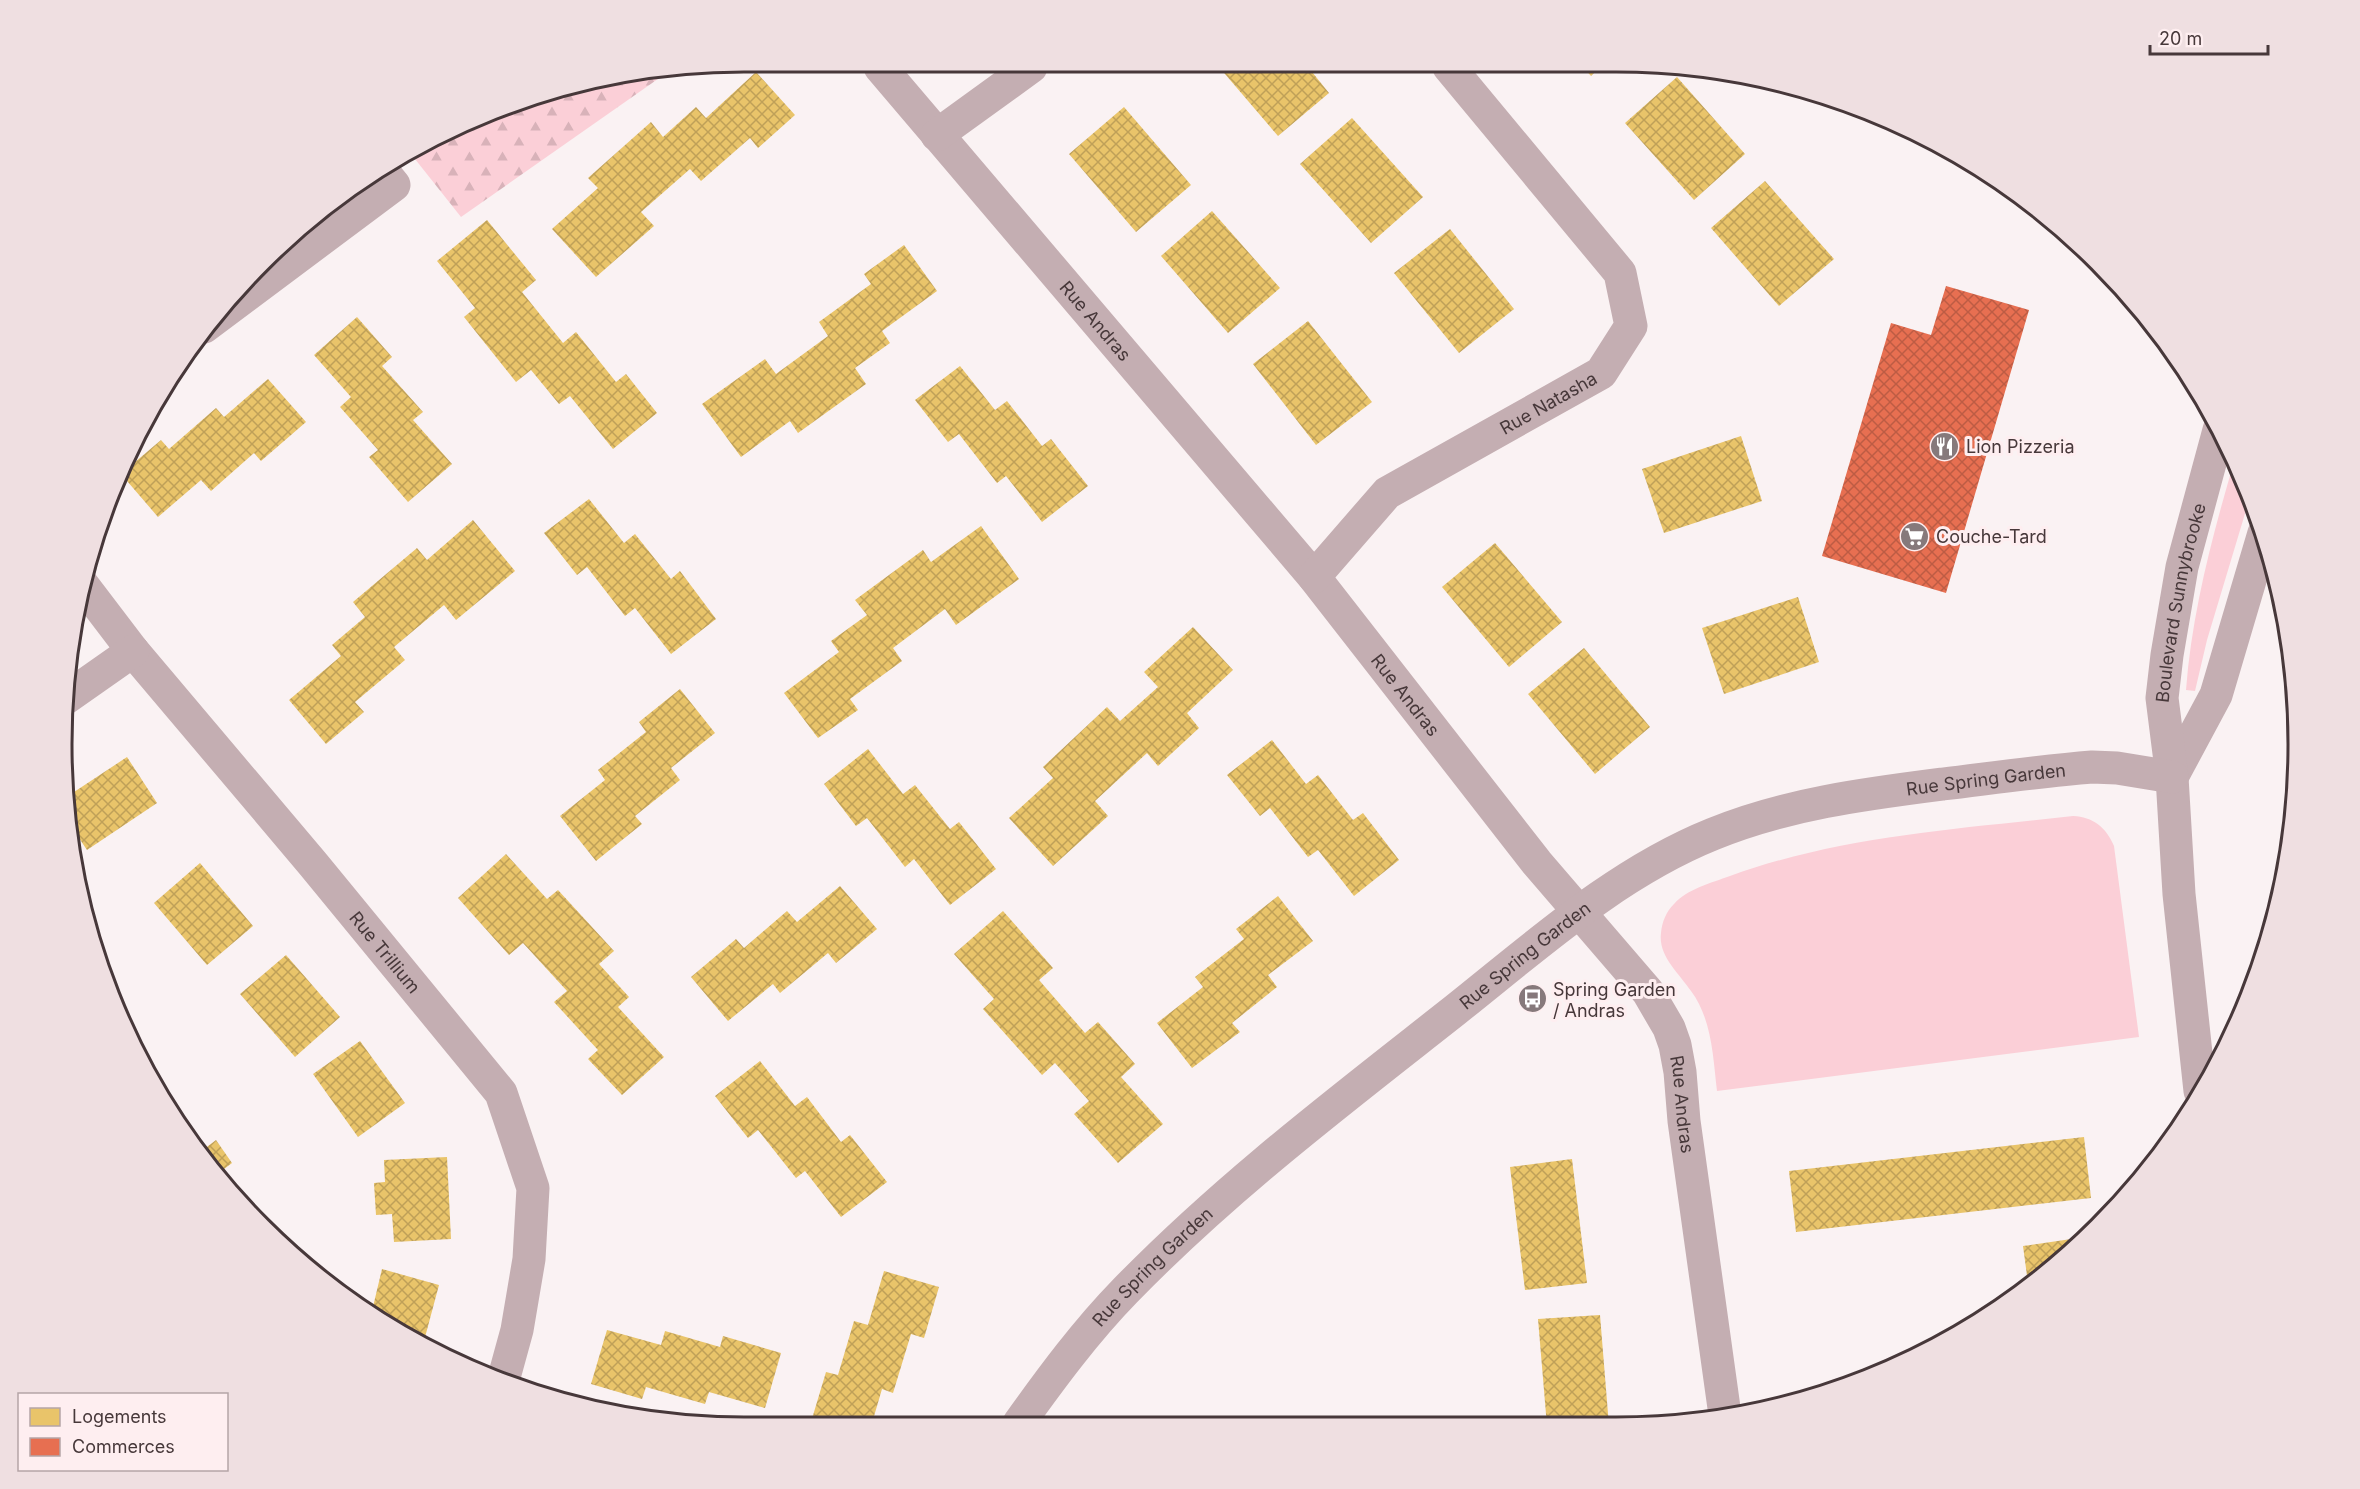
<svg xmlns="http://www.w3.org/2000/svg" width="2360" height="1489" font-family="Inter,sans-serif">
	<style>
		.green { fill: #fbcfd7 }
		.forest { fill: url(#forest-firs) }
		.homes { fill: url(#homes-cross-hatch) }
		.shops { fill: url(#shops-cross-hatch) }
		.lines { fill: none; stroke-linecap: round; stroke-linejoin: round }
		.minor { stroke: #c4aeb2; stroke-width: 33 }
		.labels { text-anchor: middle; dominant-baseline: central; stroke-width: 6; stroke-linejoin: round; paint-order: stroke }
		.street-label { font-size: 18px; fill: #47383a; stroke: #feeef0 }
		.poi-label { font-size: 18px; fill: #47383a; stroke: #feeef0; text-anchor: start }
		.rim { fill: none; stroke: #47383a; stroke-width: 3 }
	</style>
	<defs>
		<pattern id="forest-firs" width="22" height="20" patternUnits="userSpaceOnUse" patternTransform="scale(1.5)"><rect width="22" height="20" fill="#fbcfd7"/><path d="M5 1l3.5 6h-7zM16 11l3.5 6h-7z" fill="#d8b2b9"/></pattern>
		<pattern id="homes-cross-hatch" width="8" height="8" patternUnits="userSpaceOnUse" patternTransform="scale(1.5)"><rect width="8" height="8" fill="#e9c46a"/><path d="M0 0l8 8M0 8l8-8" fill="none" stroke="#bfa058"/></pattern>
		<pattern id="shops-cross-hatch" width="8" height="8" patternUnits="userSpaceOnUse" patternTransform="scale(1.5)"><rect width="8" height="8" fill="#e76f51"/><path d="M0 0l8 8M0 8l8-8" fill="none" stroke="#bd5c44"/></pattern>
	</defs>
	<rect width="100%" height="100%" fill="#faf2f3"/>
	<path class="green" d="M 2234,462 L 2250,497 L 2207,640 L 2195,691 L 2186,690 C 2192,612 2212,537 2234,462 Z
		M 2073,816 C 2093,817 2106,827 2114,846 L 2139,1037 L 1717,1091 C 1713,1057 1712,1019 1691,991 C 1679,973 1658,956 1661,933 C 1662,922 1666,912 1674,904 C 1687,889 1711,883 1730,876 C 1840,836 1957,829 2073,816 Z"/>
	<path class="forest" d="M 655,67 L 675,67 L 461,217 L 411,154 L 525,98 Z"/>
	<path class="homes" d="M 1219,67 L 1308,67 L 1329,93 L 1278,136 Z
		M 1583,67 L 1600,67 L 1591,76 Z
		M 756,72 L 795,115 L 758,148 L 750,138 L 701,181 L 690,169 L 641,212 L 654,226 L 596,277 L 552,229 L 598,188 L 588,178 L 651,122 L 663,137 L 696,107 L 706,118 Z
		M 1677,77 L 1745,154 L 1694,200 L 1625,123 Z
		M 1124,107 L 1191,185 L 1136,232 L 1069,154 Z
		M 1352,118 L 1423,197 L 1371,243 L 1300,164 Z
		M 1765,181 L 1834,259 L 1779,306 L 1711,228 Z
		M 1212,211 L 1280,288 L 1228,333 L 1161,256 Z
		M 487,220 L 536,280 L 522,292 L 563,343 L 576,332 L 616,382 L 626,374 L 657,413 L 613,449 L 570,396 L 559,404 L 531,370 L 516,382 L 464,317 L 475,308 L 437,261 Z
		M 1450,229 L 1514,309 L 1459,353 L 1394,273 Z
		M 904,245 L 937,291 L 882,331 L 890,343 L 855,368 L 866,384 L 798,433 L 790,421 L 741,457 L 702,404 L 765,359 L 776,374 L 828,336 L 819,322 L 871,284 L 864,274 Z
		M 357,317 L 392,357 L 382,366 L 423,412 L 413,420 L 452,464 L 408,502 L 369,457 L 378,450 L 340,407 L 351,397 L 314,355 Z
		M 1308,321 L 1372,402 L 1316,445 L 1253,364 Z
		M 960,366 L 995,410 L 1007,401 L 1042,446 L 1051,439 L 1088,486 L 1042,522 L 1006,476 L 997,483 L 959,434 L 948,442 L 915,400 Z
		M 268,379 L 306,422 L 261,461 L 254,453 L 211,491 L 201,480 L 158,517 L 121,474 L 161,440 L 169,449 L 216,408 L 224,417 Z
		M 1741,436 L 1762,501 L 1664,533 L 1642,469 Z
		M 589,499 L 624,543 L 635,534 L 671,579 L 680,571 L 716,619 L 671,654 L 635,608 L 625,616 L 587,567 L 577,575 L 544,533 Z
		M 473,520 L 515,571 L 456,620 L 444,605 L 394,647 L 405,660 L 355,702 L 364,712 L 326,744 L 289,700 L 341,656 L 332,645 L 365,617 L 353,602 L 417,548 L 427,560 Z
		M 981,526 L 1019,579 L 956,625 L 945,609 L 893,648 L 902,661 L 850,699 L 858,710 L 818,738 L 784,693 L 839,652 L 831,641 L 867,615 L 855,600 L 923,550 L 931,562 Z
		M 1495,543 L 1562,622 L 1509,667 L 1442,587 Z
		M 1798,597 L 1819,662 L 1724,694 L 1702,628 Z
		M 1193,627 L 1233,670 L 1187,713 L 1199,728 L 1158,766 L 1147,753 L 1095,801 L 1108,816 L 1053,866 L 1009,818 L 1053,778 L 1043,767 L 1107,707 L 1120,721 L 1158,687 L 1144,672 Z
		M 1584,648 L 1650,727 L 1595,774 L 1528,694 Z
		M 680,689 L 715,733 L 671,768 L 680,780 L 635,816 L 642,824 L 596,861 L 560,816 L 605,780 L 598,770 L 646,732 L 639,722 Z
		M 1272,740 L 1306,784 L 1318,775 L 1353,820 L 1363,813 L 1399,860 L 1354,896 L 1318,850 L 1308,857 L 1270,808 L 1260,816 L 1227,775 Z
		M 868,749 L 903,794 L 915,785 L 950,829 L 959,822 L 996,869 L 950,905 L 914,859 L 905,867 L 867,818 L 856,826 L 824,784 Z
		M 127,757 L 157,803 L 87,850 L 73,829 L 68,796 Z
		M 506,854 L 547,899 L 558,890 L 614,951 L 599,964 L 629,997 L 618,1007 L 664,1057 L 622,1095 L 588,1059 L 598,1050 L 554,1002 L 567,991 L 523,943 L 509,955 L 458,898 Z
		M 200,863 L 253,926 L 207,965 L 154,903 Z
		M 840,886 L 877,929 L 836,963 L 828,953 L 780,993 L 773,984 L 728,1021 L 691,977 L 736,939 L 744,948 L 787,911 L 797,922 Z
		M 1278,896 L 1313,941 L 1268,975 L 1277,987 L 1232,1023 L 1240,1032 L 1192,1068 L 1157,1023 L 1203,987 L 1195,977 L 1244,939 L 1236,929 Z
		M 1003,911 L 1053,968 L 1039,980 L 1085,1033 L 1098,1022 L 1135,1064 L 1121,1077 L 1163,1124 L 1118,1163 L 1074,1114 L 1089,1101 L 1055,1063 L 1042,1075 L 983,1009 L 994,999 L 954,954 Z
		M 286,955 L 340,1017 L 295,1057 L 240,994 Z
		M 360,1041 L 405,1103 L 358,1137 L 313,1074 Z
		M 760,1061 L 795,1106 L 807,1097 L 841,1142 L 850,1135 L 887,1182 L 841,1217 L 805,1171 L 796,1178 L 758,1130 L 748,1138 L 715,1096 Z
		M 2084,1137 L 2091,1198 L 1796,1232 L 1789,1171 Z
		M 216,1140 L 232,1163 L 216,1175 L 199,1153 Z
		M 447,1157 L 451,1239 L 394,1242 L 392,1214 L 376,1215 L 374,1183 L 385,1182 L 384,1160 Z
		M 1572,1159 L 1587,1283 L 1525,1290 L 1510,1167 Z
		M 2085,1237 L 2066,1258 L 2028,1283 L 2023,1246 Z
		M 382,1269 L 439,1285 L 424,1341 L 372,1311 Z
		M 884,1271 L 939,1287 L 924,1338 L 911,1334 L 893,1393 L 882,1389 L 872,1423 L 811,1422 L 826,1372 L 838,1375 L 854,1321 L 868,1325 Z
		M 1600,1315 L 1609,1426 L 1547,1426 L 1538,1319 Z
		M 607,1330 L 661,1345 L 665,1331 L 720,1347 L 723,1336 L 781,1353 L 765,1408 L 709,1392 L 705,1404 L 646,1387 L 642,1399 L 591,1384 Z"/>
	<path class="shops" d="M 1946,286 L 2029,310 L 1946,593 L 1822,556 L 1891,323 L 1931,335 Z"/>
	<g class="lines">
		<g class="minor">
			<path id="s1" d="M 880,67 L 1314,577 L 1537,863 L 1648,992 L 1669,1028 L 1675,1045 L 1680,1072 L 1684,1121 L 1725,1415"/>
			<path d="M 937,135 L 1031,67"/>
			<path d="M 204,327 L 394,185 L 381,169"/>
			<path id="s2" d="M 1314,577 L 1387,493 L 1601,373 L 1631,326 L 1620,273 L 1449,67"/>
			<path id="s3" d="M 82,584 L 133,651 L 313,864 L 501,1093 L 533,1188 L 529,1259 L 517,1330 L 503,1381"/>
			<path d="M 66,698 L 133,651"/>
			<path d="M 2172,777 L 2216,695 L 2264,533"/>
			<path id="s4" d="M 2200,1091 L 2179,894 L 2172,777 L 2162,698 L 2167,655 L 2182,567 L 2219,430"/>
			<path id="s5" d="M 1019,1423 C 1052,1377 1086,1331 1125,1291 C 1226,1187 1341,1100 1454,1011 C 1536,946 1616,873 1713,834 C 1786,804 1865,794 1943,784 C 1993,778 2042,771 2092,767 L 2117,768 L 2172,777"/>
		</g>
	</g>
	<defs>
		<symbol id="restaurant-disc" viewBox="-11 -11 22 22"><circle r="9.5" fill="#86797b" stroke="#feeef0"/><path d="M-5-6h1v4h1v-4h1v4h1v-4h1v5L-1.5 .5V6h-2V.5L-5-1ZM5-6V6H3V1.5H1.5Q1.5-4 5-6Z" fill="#fff"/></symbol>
		<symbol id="supermarket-disc" viewBox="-11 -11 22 22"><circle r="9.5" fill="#86797b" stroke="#feeef0"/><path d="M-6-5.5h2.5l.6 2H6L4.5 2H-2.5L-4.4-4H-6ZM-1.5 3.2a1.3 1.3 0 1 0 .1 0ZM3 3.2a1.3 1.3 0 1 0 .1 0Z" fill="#fff"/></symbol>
		<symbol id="bus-disc" viewBox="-11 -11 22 22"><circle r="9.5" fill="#86797b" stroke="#feeef0"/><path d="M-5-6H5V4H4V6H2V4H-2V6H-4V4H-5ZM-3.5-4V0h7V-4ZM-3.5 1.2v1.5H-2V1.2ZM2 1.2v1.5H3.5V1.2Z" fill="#fff"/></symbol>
	</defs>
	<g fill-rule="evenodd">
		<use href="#restaurant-disc" x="1928" y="430" width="33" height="33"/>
		<use href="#supermarket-disc" x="1898" y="520" width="33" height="33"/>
		<use href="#bus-disc" x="1516" y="982" width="33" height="33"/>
	</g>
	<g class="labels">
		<g class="street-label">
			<text stroke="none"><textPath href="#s1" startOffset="333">Rue Andras</textPath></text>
			<text stroke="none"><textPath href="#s2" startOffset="296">Rue Natasha</textPath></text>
			<text stroke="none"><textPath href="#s4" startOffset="492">Boulevard Sunnybrooke</textPath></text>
			<text stroke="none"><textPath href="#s1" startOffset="819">Rue Andras</textPath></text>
			<text stroke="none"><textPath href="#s5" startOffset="1196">Rue Spring Garden</textPath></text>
			<text stroke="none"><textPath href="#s3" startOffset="477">Rue Trillium</textPath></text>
			<text stroke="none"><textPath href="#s5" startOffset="692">Rue Spring Garden</textPath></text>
			<text stroke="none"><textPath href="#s1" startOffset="1322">Rue Andras</textPath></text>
			<text stroke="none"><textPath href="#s5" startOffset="206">Rue Spring Garden</textPath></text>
		</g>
		<g class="poi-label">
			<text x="1966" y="446">Lion Pizzeria</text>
			<text x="1936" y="536">Couche-Tard</text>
			<text x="1553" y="989">Spring Garden<tspan x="1553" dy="21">/ Andras</tspan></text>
		</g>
	</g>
	<path d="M0 0H2360V1489H0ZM744 72H1616A672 672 0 0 1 2288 744V745A672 672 0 0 1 1616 1417H744A672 672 0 0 1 72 745V744A672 672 0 0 1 744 72Z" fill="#efdfe1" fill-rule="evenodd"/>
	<path class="rim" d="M744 72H1616A672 672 0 0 1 2288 744V745A672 672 0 0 1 1616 1417H744A672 672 0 0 1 72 745V744A672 672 0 0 1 744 72Z"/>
	<rect x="18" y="1393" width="210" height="78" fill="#feeef0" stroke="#b5a5a7" stroke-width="1.5"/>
	<rect x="30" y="1408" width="30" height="18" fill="#e9c46a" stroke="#b5a5a7" stroke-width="1.5"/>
	<text x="72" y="1423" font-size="18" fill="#47383a">Logements</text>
	<rect x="30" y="1438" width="30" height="18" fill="#e76f51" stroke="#b5a5a7" stroke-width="1.5"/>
	<text x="72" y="1453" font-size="18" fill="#47383a">Commerces</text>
	<path d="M2150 45v9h118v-9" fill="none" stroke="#47383a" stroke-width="3"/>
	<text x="2159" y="45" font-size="18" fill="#47383a" stroke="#feeef0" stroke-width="4.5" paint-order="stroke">20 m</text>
</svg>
